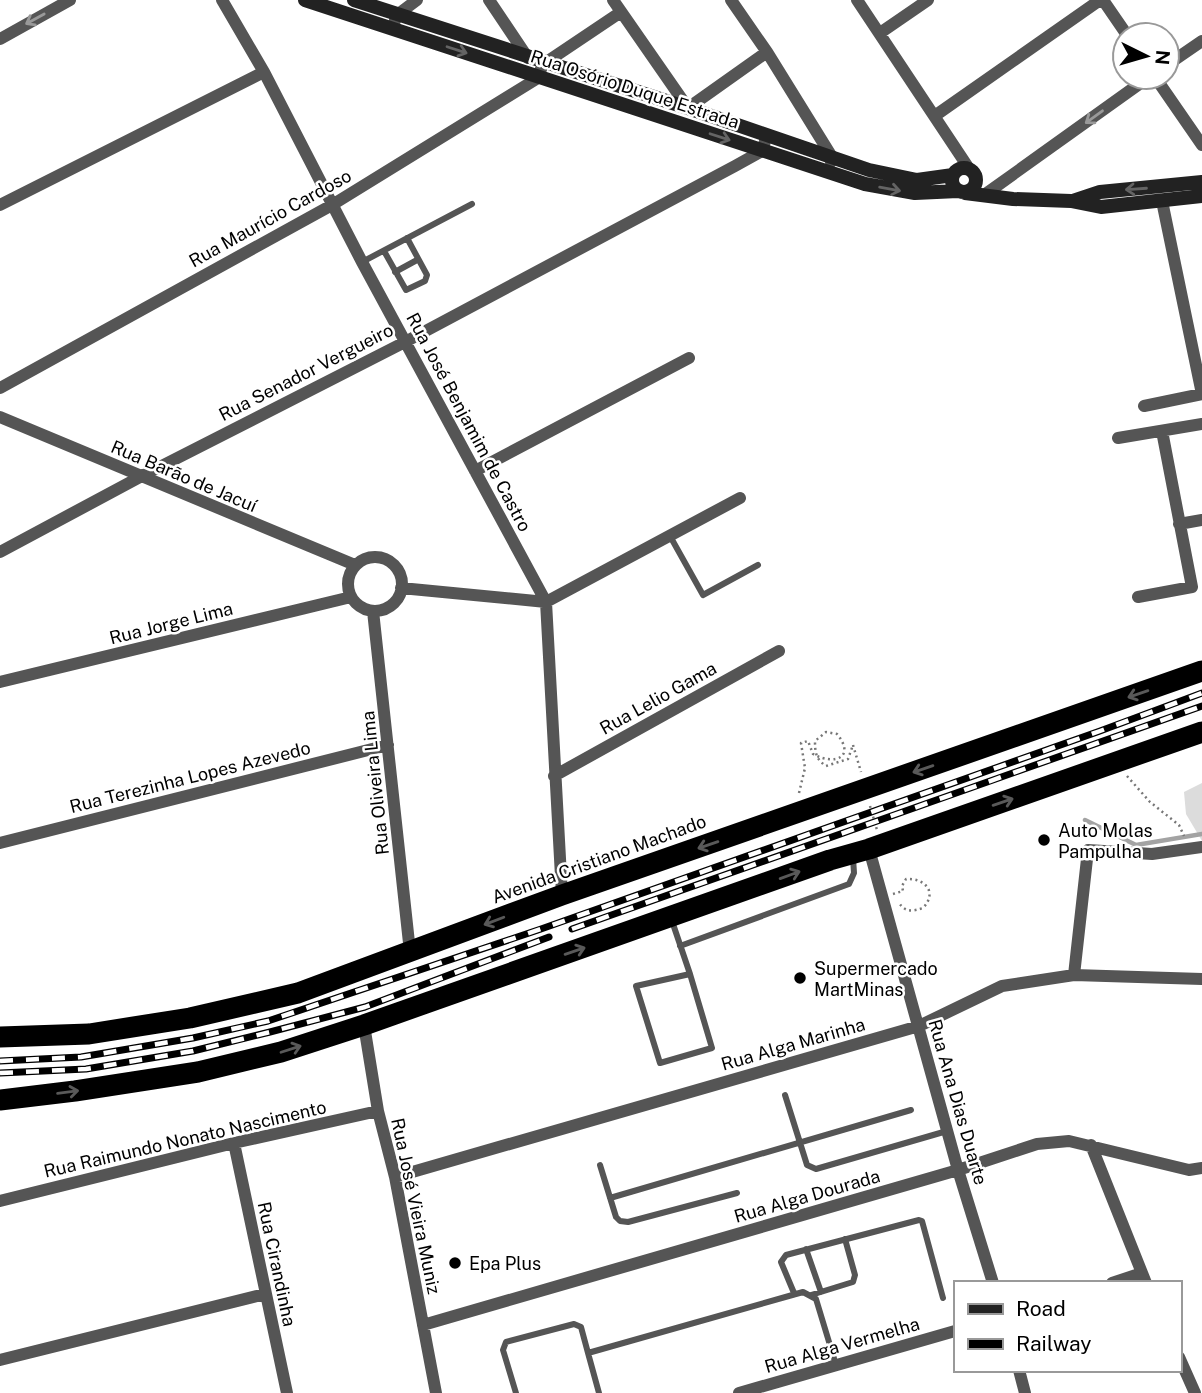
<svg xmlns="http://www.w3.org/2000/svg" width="1202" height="1393" font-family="'Public Sans',sans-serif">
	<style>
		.green { fill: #dcdcdc }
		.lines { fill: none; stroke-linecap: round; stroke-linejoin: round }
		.stream { stroke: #a3a3a3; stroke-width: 4.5 }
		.path { stroke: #777; stroke-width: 2.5; stroke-dasharray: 2 3.5; stroke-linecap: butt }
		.lane { stroke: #555; stroke-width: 6 }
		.street { stroke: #555; stroke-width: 12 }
		.secondary { stroke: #222; stroke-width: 14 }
		.highway { stroke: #000; stroke-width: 21 }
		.rail-casing { stroke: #000; stroke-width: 7 }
		.rail { stroke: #fff; stroke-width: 4.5; stroke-dasharray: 13; stroke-linecap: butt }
		.oneway { stroke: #999 }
		.oneway2 { stroke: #646464 }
		.oneway3 { stroke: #595959 }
		.poi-dot { fill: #000; stroke: #fff; stroke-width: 2.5 }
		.labels { text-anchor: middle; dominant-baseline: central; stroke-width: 5; stroke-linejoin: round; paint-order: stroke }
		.street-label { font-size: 18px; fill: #000; stroke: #fff }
		.poi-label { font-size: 18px; fill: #000; stroke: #fff; text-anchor: start }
	</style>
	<rect width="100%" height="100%" fill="#fff"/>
	<path class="green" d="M 1202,783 L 1202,841 L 1186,814 L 1184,792 Z"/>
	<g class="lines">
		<path class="stream" d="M 1085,820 L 1136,845 L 1202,834"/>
		<path class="path" d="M 853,745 L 861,772
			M 1127,776 L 1150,802 L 1179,825 L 1184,836
			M 799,793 L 805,768 L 801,743 L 808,741 L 813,754 C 835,766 856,757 837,734 L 826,732 L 815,741 C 815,753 816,759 826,766 L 848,759 L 853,745
			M 870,806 L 877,830
			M 893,894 L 903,891 L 902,886 L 906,879 C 925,878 938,892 923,908 C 913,911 906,913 899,903"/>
		<path class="lane" d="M 384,251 L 406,290 L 425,281 L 427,275 L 407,238
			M 362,262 L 472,204
			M 395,272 L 417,260
			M 670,536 L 703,595 L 758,565
			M 672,921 L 690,974 L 636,986 L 660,1063 L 712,1048 L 690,974
			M 680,946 L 849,884 L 854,873 L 853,858
			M 785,1095 L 807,1165 L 816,1169 L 947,1131
			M 600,1165 L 616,1217 L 620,1221 L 628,1222 L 737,1193
			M 610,1198 L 911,1110
			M 806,1249 L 821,1292
			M 794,1293 L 781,1262 L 786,1255 L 919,1220 L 922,1221 L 943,1298
			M 811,1295 L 853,1282 L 855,1275 L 845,1239
			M 588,1353 L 599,1393
			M 516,1393 L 503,1350 L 506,1342 L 574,1324 L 581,1327 L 588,1353 L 803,1292 L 816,1299 L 836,1365"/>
		<path class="street" d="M 222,0 L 264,72 L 362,262 L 546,602 L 562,895
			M 489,0 L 528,58
			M 613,0 L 688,108 L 767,52
			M 731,0 L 767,52 L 832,157 L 831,162
			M 857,0 L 970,170
			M 1103,0 L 1127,35
			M 392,29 L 397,15 L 417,0
			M 880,33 L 928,0
			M 0,39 L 70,0
			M 545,63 L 621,12
			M 1167,65 L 1202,41
			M 1155,77 L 1202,145
			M 936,115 L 1100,0
			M 987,193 L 1149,77
			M 0,205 L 264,72
			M 0,388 L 332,205 L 538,78 L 543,63
			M 1144,406 L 1202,394 L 1162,201
			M 0,417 L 355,565
			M 1118,438 L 1202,424
			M 475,471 L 689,358
			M 1179,524 L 1202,520
			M 0,552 L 140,477 L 405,342 L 735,166 L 762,151 L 767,135
			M348 584a27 27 0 1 1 54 0a27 27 0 1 1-54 0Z
			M 401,588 L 546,602 L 740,498
			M 1138,597 L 1192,587 L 1162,431
			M 373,611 L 410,952
			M 0,682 L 351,597
			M 554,776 L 779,651
			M 0,843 L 388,745
			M 869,849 L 958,1170 L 993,1283
			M 1074,975 L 1088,850 L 1152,854 L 1202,847
			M 364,1025 L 378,1111 L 395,1177 L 436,1393
			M 234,1143 L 287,1393
			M 1091,1145 L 1146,1283
			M 395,1177 L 919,1026 L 1002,986 L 1074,975 L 1202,979
			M 0,1201 L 234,1143 L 378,1111
			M 1112,1283 L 1142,1273
			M 423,1325 L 958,1170 L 1037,1144 L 1069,1141 L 1189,1170 L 1202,1168
			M 1179,1357 L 1195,1393
			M 0,1360 L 265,1294
			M 1019,1370 L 1025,1393
			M 739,1393 L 955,1331"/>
		<path class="secondary" d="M 305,0 L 865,184 L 915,193 L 958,191
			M 354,0 L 688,108 L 869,170 L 917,180 L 953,175
			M952 180a12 12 0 1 1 24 0a12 12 0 1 1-24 0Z
			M 965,193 L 1013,199 L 1071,201 L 1101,207 L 1202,196
			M 1073,201 L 1100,192 L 1202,182"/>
		<path class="highway" d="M 0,1037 L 89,1034 L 190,1018 L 298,993 L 562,895 L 1202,671
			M 0,1100 L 75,1091 L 198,1072 L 281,1052 L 364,1025 L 830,860 L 869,849 L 1202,732"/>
		<defs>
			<path id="rail" d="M 572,929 L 1202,706
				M 0,1061 L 81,1057 L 193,1038 L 268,1021 L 541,929 L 1100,731 L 1202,693
				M 0,1073 L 86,1069 L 193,1051 L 270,1032 L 365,1007 L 549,937"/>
		</defs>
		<use href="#rail" class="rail-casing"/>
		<use href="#rail" class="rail"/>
	</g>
	<defs><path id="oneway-shaft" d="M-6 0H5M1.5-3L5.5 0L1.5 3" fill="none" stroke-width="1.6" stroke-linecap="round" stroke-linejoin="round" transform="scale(1.75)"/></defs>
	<g class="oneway">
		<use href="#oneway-shaft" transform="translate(35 19) rotate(151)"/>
		<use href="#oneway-shaft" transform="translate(1094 117) rotate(144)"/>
	</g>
	<g class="oneway2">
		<use href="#oneway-shaft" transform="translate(457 50) rotate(18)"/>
		<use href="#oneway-shaft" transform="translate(720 137) rotate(18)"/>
		<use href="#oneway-shaft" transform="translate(890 189) rotate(10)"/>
		<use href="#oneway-shaft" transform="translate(1136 189) rotate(176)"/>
	</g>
	<g class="oneway3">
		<use href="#oneway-shaft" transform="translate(1138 694) rotate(161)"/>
		<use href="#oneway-shaft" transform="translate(923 769) rotate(161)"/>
		<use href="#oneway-shaft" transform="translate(1003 802) rotate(-19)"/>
		<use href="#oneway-shaft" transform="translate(708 845) rotate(161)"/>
		<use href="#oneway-shaft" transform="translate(790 875) rotate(-20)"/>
		<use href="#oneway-shaft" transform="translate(494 921) rotate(159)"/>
		<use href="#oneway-shaft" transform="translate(575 951) rotate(-19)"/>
		<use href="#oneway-shaft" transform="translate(291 1049) rotate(-18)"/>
		<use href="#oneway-shaft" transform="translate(68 1092) rotate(-7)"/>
	</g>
	<g class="poi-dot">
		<circle cx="1044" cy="840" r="7"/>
		<circle cx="800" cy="978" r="7"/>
		<circle cx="455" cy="1263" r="7"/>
	</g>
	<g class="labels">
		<g class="street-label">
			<text transform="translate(635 89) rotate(18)">Rua Osório Duque Estrada</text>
			<text transform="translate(270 218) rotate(-29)">Rua Maurício Cardoso</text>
			<text transform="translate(306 372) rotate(-27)">Rua Senador Vergueiro</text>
			<text transform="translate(469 422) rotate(62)">Rua José Benjamim de Castro</text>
			<text transform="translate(184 476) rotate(23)">Rua Barão de Jacuí</text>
			<text transform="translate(171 623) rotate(-14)">Rua Jorge Lima</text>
			<text transform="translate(658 698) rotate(-29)">Rua Lelio Gama</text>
			<text transform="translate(190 777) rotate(-14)">Rua Terezinha Lopes Azevedo</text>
			<text transform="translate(375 783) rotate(-96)">Rua Oliveira Lima</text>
			<text transform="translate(599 859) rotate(-20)">Avenida Cristiano Machado</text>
			<text transform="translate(793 1044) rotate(-16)">Rua Alga Marinha</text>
			<text transform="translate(958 1102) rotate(74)">Rua Ana Dias Duarte</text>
			<text transform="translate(185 1139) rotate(-13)">Rua Raimundo Nonato Nascimento</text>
			<text transform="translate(807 1196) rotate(-16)">Rua Alga Dourada</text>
			<text transform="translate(416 1206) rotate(78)">Rua José Vieira Muniz</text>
			<text transform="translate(277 1264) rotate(78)">Rua Cirandinha</text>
			<text transform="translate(842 1345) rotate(-16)">Rua Alga Vermelha</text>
		</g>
		<g class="poi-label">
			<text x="1058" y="830">Auto Molas<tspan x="1058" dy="21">Pampulha</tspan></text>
			<text x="814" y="968">Supermercado<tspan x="814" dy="21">MartMinas</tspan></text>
			<text x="469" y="1263">Epa Plus</text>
		</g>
	</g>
	<rect x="954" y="1281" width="228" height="91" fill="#ffffff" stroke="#999999" stroke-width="2"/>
	<rect x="968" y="1304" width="35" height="10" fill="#222222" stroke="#999999" stroke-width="2"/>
	<text x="1016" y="1316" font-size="21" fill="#000000">Road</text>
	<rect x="968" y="1339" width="35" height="10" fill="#000000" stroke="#999999" stroke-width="2"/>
	<text x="1016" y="1351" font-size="21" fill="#000000">Railway</text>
	<g transform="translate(1146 56) rotate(95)"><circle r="33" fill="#ffffff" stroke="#999999" stroke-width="2"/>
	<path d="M0-5L12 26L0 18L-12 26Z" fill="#000000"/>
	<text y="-10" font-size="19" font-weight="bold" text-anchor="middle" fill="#000000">N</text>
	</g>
</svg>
